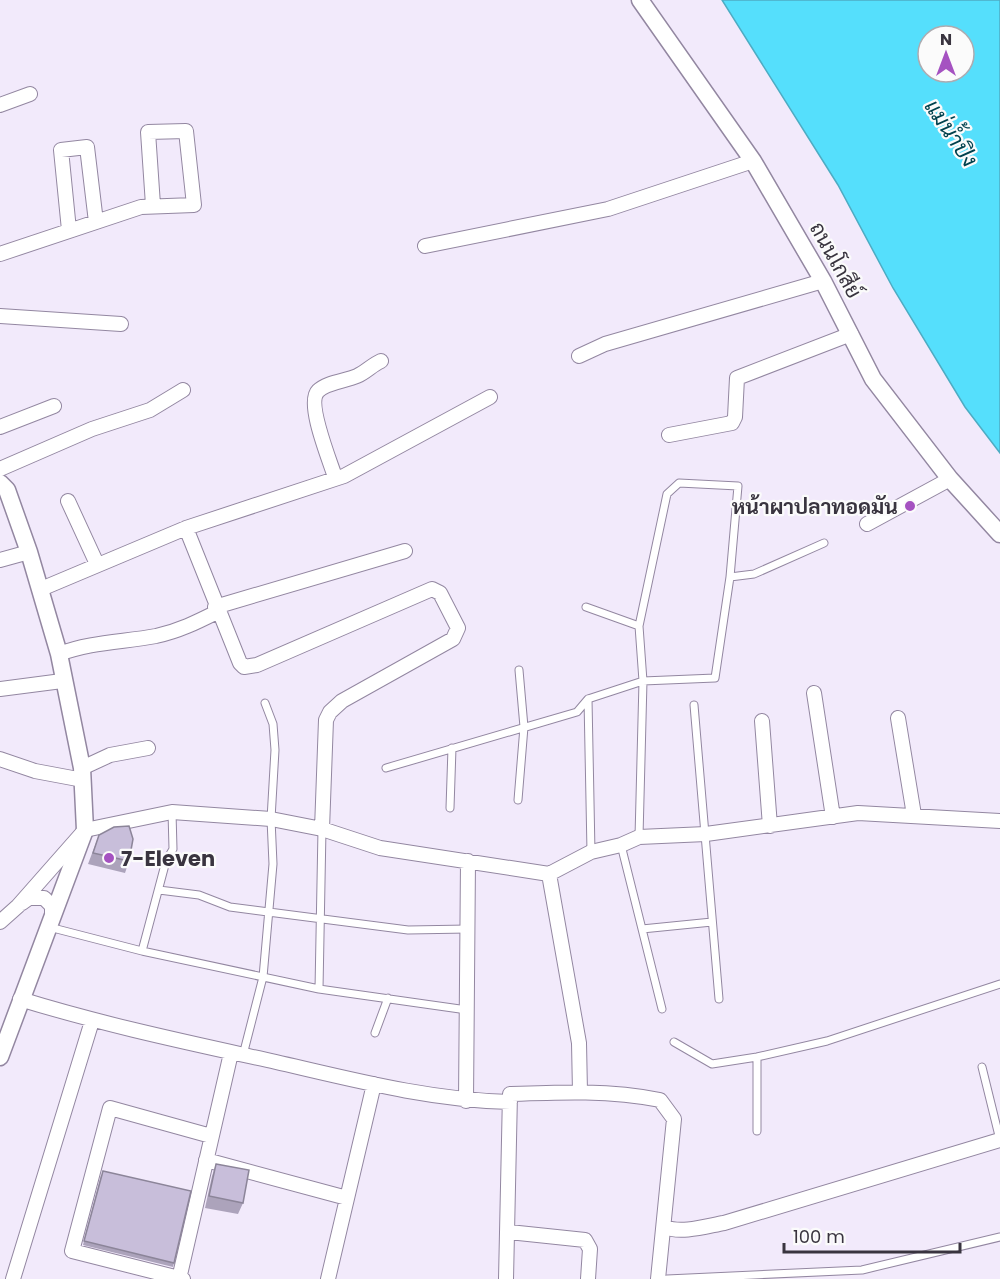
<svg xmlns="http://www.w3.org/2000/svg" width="1000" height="1279" font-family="Poppins,Sarabun,sans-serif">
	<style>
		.water { fill: #55dffc; stroke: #4dacc3; stroke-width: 1.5; fill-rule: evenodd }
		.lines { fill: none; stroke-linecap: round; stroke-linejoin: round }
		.service-casing { stroke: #9387a1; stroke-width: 9 }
		.minor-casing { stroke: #9387a1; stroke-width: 16 }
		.tertiary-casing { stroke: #9387a1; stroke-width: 19 }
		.service { stroke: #fff; stroke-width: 7 }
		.minor { stroke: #fff; stroke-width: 14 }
		.tertiary { stroke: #fff; stroke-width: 16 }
		.wall { fill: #aca3bb }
		.building { fill: #c8beda; stroke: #8c8599; stroke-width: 1.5 }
		.poi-dot { fill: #a552c1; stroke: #fbfbfb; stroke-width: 2 }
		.labels { text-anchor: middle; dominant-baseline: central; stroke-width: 4.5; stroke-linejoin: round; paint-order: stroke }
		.street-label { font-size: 21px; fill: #39343f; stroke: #fbfbfb }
		.poi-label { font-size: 21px; font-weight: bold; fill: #39343f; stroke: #fbfbfb; text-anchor: end }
		.water-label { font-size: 22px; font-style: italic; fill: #00424e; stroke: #fbfbfb }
	</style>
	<rect width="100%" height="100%" fill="#f2eafb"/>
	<path class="water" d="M 722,0 L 1000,0 L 1000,453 L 965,407 L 893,288 L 838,185 ZM 928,36 L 964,36 L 964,72 L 928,72 Z"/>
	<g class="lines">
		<defs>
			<path id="service" d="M 730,577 L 754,574 L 824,543
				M 586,607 L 639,626
				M 694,705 L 719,999
				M 386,768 L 577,712 L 588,699
				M 518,800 L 524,727 L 519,670
				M 450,808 L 452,748
				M 621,845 L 662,1009
				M 591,852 L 588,699 L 643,681 L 715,678 L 730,577 L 738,486 L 679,483 L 667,494 L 639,626 L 643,681 L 639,837
				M 159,890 L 199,895 L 230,907 L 408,930 L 468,929
				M 49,927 L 142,951 L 319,989 L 467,1010
				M 642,929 L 712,922
				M 142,951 L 166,861 L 173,849 L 172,812
				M 319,989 L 322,829
				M 375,1033 L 388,998
				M 674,1042 L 712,1064 L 757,1057 L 827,1041 L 1000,984
				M 243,1055 L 263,977 L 273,864 L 271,819 L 275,750 L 273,724 L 265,703
				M 982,1067 L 1000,1140
				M 757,1131 L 757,1057
				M 667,1279 L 862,1270 L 1000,1237"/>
			<path id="minor" d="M 0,105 L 30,94
				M 69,230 L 61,150 L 87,147 L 96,222
				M 425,246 L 608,209 L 753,161
				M 0,254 L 141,207 L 194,205 L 186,131 L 148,132 L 153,205
				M 0,316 L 121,324
				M 579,356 L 605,344 L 823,281
				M 0,427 L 54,406
				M 669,435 L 732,423 L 735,417 L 737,378 L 851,334
				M 0,469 L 92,429 L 150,410 L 183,390
				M 335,477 C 330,461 306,403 318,391 C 327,382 346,381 357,376 C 366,372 372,365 381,361
				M 68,501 L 97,564
				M 867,524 L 950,479
				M 186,528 L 240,663 L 244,667 L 257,665 L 432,589 L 440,593 L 458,628 L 453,639 L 342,701 L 330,712 L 326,720 L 322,829
				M 0,560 L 29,552
				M 41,589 L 186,528 L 344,476 L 490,397
				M 215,607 L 405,551
				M 59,654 C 90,642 124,642 156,636 C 179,631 197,622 217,612
				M 0,689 L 62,681
				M 814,693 L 833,817
				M 898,718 L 914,815
				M 762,721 L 770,826
				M 0,759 L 35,771 L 83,780
				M 82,768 L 110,755 L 148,748
				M 549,874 L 579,1043 L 580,1092
				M 22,903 L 29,898 L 44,898 L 52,906 L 52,913
				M 0,922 L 18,906 L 85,830 L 172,812 L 271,819 L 322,829 L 380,848 L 549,874 L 591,852 L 621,845 L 639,837 L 706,834 L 858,813 L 1000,821
				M 20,999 C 104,1025 190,1043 276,1062 C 354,1080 430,1100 510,1102
				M 466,1101 L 468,861
				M 206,1160 L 347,1198
				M 665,1227 C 681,1234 707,1226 724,1223 L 1000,1140
				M 509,1232 L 585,1240 L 590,1249 L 588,1279
				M 13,1279 L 92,1021
				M 179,1279 L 231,1053
				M 183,1279 L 72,1251 L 110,1108 L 211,1136
				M 328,1279 L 374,1084
				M 506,1279 L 510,1094 C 561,1092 610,1090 660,1100 L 674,1119 L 658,1279"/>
			<path id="tertiary" d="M 640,0 L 753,161 L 823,281 L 873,379 L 950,479 L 1000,534
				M 0,483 L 7,490 L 29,552 L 59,654 L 82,768 L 85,830 L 0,1057"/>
		</defs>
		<use href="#service" class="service-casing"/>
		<use href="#minor" class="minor-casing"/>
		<use href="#tertiary" class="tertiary-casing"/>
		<use href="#service" class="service"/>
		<use href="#minor" class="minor"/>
		<use href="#tertiary" class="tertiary"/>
	</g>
	<path class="wall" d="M 99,835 L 129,861 L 125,873 L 88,864 Z
		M 216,1164 L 243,1203 L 238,1214 L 205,1208 L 212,1176 Z
		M 101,1175 L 174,1263 L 173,1267 L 83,1245 Z"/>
	<path class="building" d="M 129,826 L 133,839 L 129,861 L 93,853 L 99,835 L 114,827 Z
		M 216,1164 L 249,1170 L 243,1203 L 209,1196 Z
		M 103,1171 L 191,1191 L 174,1263 L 84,1241 Z"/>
	<g class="poi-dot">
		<circle cx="910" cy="506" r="6"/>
		<circle cx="109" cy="858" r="6"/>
	</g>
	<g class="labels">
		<g class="street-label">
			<text transform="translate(836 260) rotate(61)">ถนนโกสีย์</text>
		</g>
		<g class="poi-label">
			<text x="898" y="506">หน้าผาปลาทอดมัน</text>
			<text x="121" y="858" text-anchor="start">7-Eleven</text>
		</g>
		<g class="water-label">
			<text transform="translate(951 133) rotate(56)">แม่น้ำปิง</text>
		</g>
	</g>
	<g transform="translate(946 54)"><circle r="28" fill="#fbfbfb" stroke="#adabb0" stroke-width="1.5"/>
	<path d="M0-4.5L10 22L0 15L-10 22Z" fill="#a552c1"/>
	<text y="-9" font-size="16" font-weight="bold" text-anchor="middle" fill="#39343f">N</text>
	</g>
	<path d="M784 1243v9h176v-9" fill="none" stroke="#39343f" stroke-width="3"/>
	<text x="793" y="1243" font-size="18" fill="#39343f" stroke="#fbfbfb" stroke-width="4.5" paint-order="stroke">100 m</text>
</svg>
